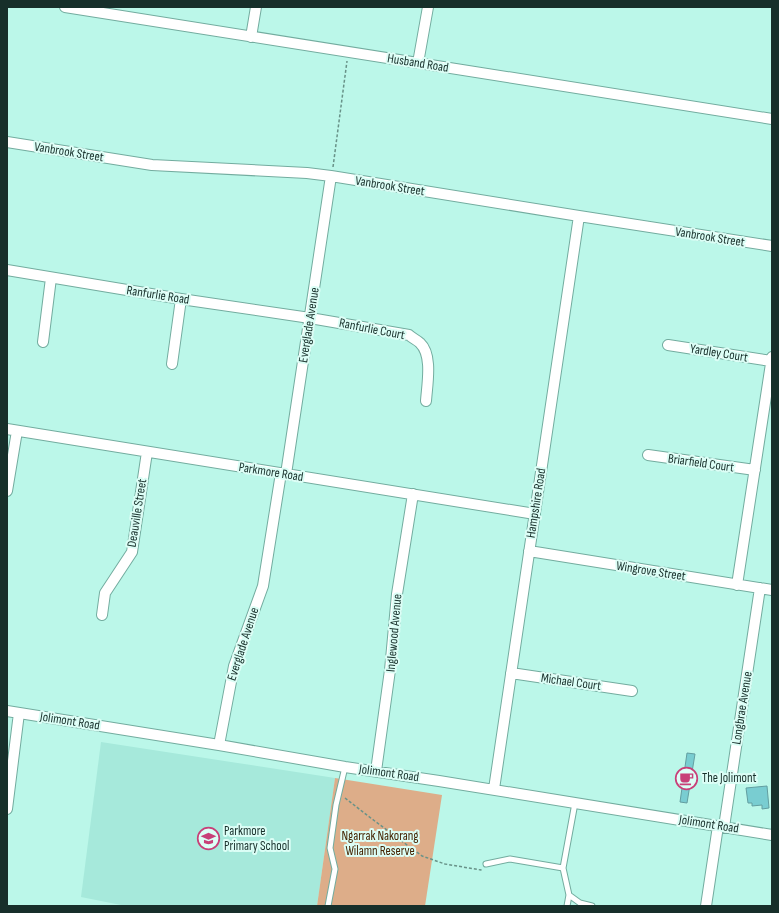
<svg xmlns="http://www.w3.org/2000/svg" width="779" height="913" font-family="'Sofia Sans Condensed',sans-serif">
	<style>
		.built { fill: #a6e9db }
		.green { fill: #ddad89 }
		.building { fill: #79cdd1; stroke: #629ea0 }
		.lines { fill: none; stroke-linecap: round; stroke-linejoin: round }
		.service-casing { stroke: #73ac9f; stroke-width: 7 }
		.minor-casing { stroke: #73ac9f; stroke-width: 12 }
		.path { stroke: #689288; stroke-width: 1.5; stroke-dasharray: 3 2; stroke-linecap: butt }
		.service { stroke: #fff; stroke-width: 5 }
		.minor { stroke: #fff; stroke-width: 10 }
		.labels { text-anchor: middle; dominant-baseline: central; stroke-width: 4; stroke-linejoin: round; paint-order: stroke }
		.street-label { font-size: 13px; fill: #172f2a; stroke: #dcfef6 }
		.poi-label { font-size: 13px; fill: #172f2a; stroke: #dcfef6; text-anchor: start }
		.park-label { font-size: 13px; fill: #452403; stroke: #dcfef6 }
	</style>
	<rect width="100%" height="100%" fill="#bbf7e9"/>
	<path class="built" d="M 101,742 L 335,778 L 317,906 L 126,906 L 81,897 Z"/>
	<path class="green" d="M 335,778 L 442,795 L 425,906 L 317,906 Z"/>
	<path class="building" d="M 687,753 L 695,754 L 687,803 L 680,802 Z
		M 767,786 L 769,808 L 762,809 L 762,805 L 752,806 L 752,803 L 748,803 L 746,788 Z"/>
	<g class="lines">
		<defs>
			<path id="service" d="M 486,864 L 510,859 L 563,868
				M 569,895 L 580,903 L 592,906
				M 328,906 L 335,869 L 330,848 L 336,805 L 345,767
				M 567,906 L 569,895 L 563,868 L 575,803"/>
			<path id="minor" d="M 65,7 C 300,45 536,81 772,119
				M 251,37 L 256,7
				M 418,63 L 428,7
				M 7,142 L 152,165 L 307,173 L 331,176 L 579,216 L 772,246
				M 7,270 L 181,299 L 310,318 L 409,335 C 412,338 417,340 420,343 C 433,355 427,385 426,401
				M 43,342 L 51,278
				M 668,345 L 771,361
				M 172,364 L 181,299
				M 7,429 L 535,514
				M 648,455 L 755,470
				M 286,474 L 331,176
				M 7,491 L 17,431
				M 529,551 L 772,590
				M 737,585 L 772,357
				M 102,615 L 105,593 L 132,552 L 147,452
				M 511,673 L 632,691
				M 7,711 L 219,745 L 345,767 L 439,781 L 772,835
				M 219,745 L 234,666 L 263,586 L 281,473
				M 376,771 L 390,670 L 397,594 L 413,494
				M 494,789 L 579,216
				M 7,809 L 19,713
				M 724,827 L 760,588
				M 706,906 L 718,826"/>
		</defs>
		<use href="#service" class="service-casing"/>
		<use href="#minor" class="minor-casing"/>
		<path class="path" d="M 333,167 L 347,61
			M 345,798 L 372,819 L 422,856 L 445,864 L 481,870 L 482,868"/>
		<use href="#service" class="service"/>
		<use href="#minor" class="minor"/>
	</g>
	<defs>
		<symbol id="cafe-ring" viewBox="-11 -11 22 22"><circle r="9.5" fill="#dcfef6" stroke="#c83f78" stroke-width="1.5"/><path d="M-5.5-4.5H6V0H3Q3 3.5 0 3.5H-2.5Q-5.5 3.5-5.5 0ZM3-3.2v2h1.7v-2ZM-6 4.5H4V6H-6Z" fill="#c83f78"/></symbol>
		<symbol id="school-ring" viewBox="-11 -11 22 22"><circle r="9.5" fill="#dcfef6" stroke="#c83f78" stroke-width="1.5"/><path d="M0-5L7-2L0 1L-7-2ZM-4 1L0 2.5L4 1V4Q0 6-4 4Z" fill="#c83f78"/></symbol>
	</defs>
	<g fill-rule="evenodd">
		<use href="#cafe-ring" x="674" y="766" width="25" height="25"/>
		<use href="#school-ring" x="196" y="826" width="25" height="25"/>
	</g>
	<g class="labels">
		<g class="street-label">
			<text transform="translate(418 63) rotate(9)">Husband Road</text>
			<text transform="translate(69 152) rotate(9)">Vanbrook Street</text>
			<text transform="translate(390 186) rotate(9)">Vanbrook Street</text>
			<text transform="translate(710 237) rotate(9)">Vanbrook Street</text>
			<text transform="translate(158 295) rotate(9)">Ranfurlie Road</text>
			<text transform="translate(309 325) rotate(-81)">Everglade Avenue</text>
			<text transform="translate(372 329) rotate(11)">Ranfurlie Court</text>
			<text transform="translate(719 353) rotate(9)">Yardley Court</text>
			<text transform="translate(701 463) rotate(8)">Briarfield Court</text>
			<text transform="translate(271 472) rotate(9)">Parkmore Road</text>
			<text transform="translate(536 503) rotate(-81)">Hampshire Road</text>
			<text transform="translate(137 513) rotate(-81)">Deauville Street</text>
			<text transform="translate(651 571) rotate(9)">Wingrove Street</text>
			<text transform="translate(394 633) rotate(-85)">Inglewood Avenue</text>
			<text transform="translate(243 644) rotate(-72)">Everglade Avenue</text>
			<text transform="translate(571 682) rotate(8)">Michael Court</text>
			<text transform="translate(742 708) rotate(-81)">Longbrae Avenue</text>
			<text transform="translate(70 721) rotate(9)">Jolimont Road</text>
			<text transform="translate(389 773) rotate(8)">Jolimont Road</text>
			<text transform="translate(709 824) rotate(9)">Jolimont Road</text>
		</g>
		<g class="poi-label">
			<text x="702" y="778">The Jolimont</text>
			<text x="224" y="831">Parkmore<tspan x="224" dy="15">Primary School</tspan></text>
		</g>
		<g class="park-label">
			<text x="380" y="836">Ngarrak Nakorang<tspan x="380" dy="15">Wilamn Reserve</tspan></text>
		</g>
	</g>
	<rect width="779" height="913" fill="none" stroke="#172f2a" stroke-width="16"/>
</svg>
